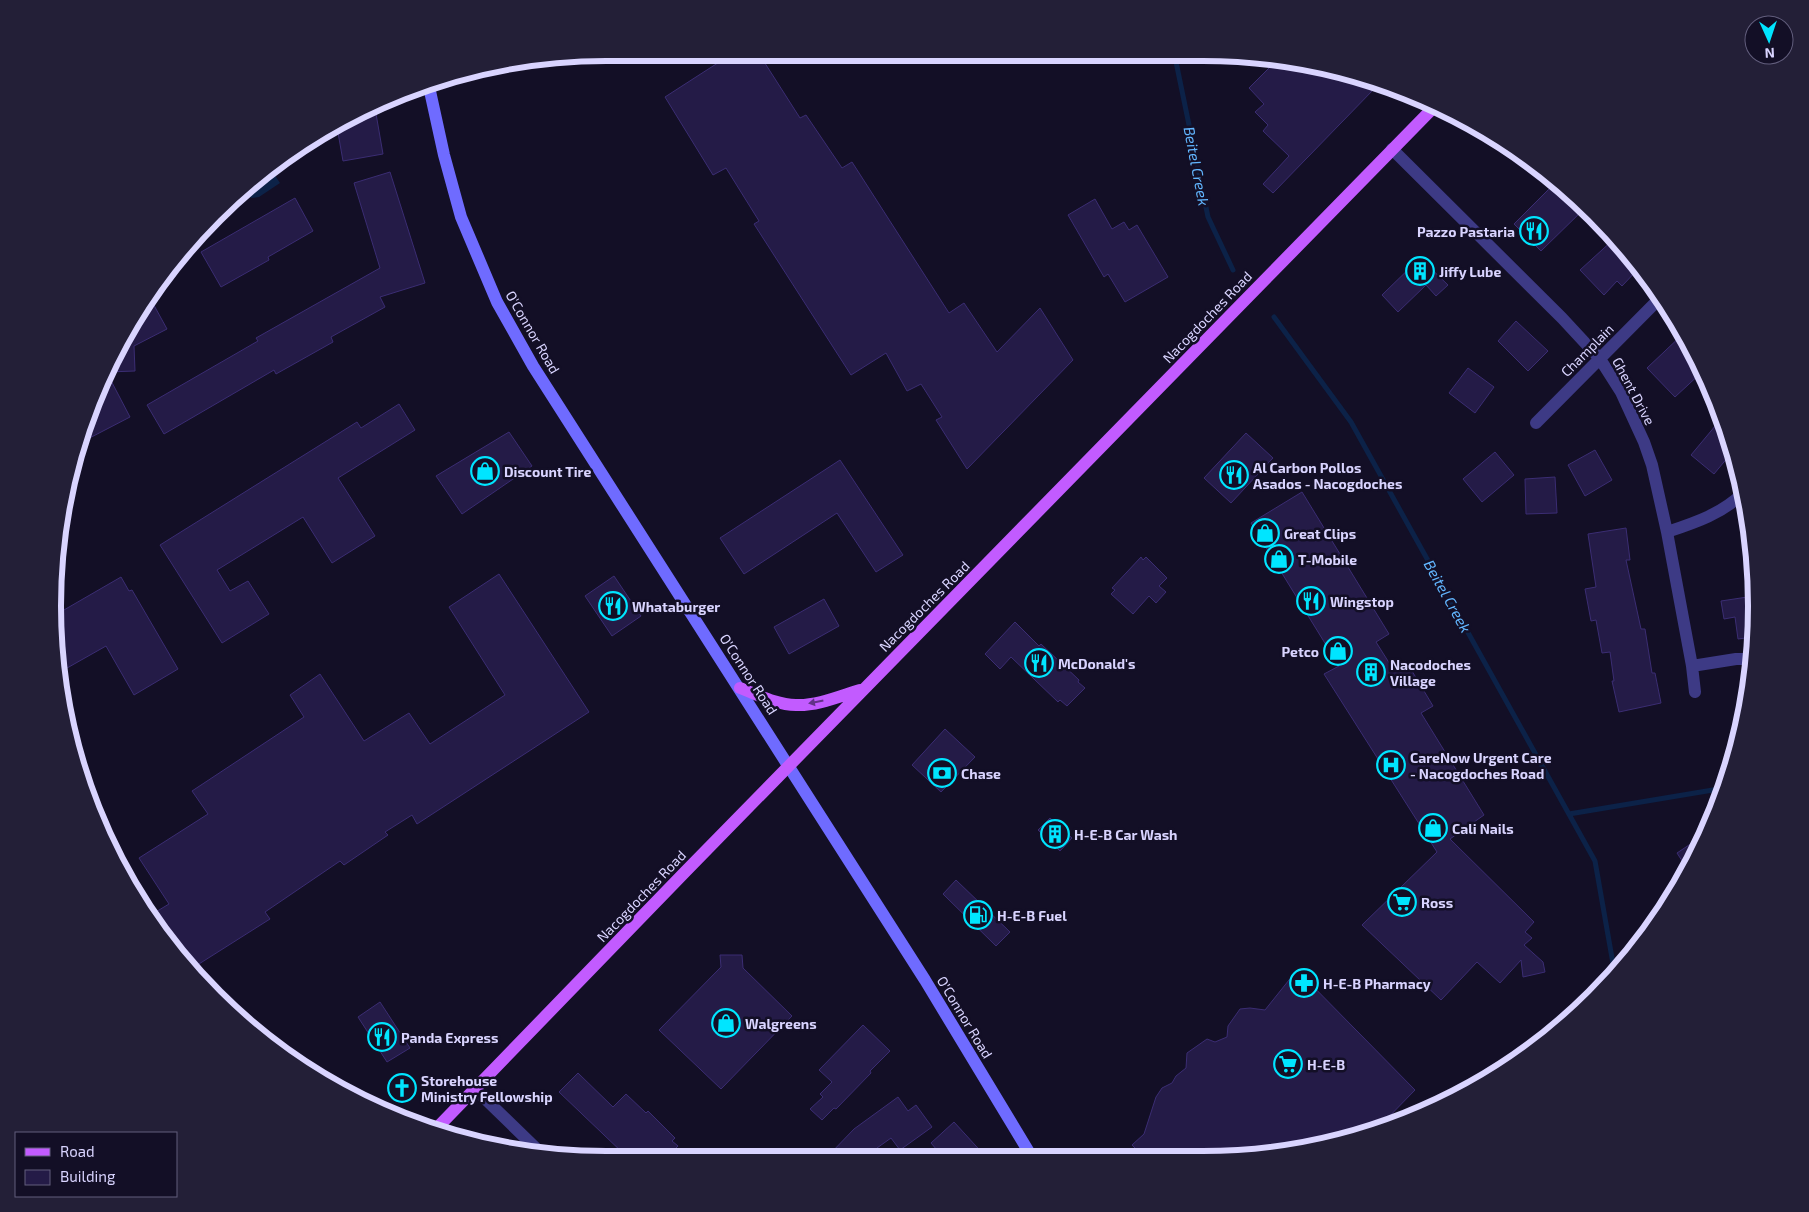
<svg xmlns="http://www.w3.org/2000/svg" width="1809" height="1212" font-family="'Exo 2',sans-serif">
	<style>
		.water { fill: #0c2248 }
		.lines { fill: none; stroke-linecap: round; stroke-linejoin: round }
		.stream { stroke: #0c2248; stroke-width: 5 }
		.building { fill: #241b47; stroke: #3b2d73 }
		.street { stroke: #3d3a85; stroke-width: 12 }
		.secondary { stroke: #6f6bff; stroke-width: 12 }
		.primary { stroke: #c25bff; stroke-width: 12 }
		.oneway { fill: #623188 }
		.labels { text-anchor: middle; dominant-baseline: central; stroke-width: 5; stroke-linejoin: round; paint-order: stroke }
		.poi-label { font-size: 14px; font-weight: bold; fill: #d9d4ff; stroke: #130f26; text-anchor: start }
		.street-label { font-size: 14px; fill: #d9d4ff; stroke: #130f26 }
		.water-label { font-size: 15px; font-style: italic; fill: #62b6ff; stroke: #130f26 }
		.rim { fill: none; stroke: #d9d4ff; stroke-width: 6 }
	</style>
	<rect width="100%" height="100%" fill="#130f26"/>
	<path class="water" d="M 272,171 L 280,183 L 259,197 L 251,198 L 247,192 L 252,184 Z"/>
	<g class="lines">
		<path class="stream" d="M 1175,57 L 1208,217 L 1233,270
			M 1274,317 L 1351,422 L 1595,861 L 1615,975
			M 1569,814 L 1725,788"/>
	</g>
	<path class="building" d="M 727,57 L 761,57 L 800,118 L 806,115 L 842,168 L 852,162 L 949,313 L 964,303 L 997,352 L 1040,308 L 1073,360 L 967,469 L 936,420 L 942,417 L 921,384 L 907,391 L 886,353 L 851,375 L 754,224 L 759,221 L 726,168 L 713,175 L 665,97 Z
		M 1279,58 L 1362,77 L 1374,89 L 1273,193 L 1263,184 L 1289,156 L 1263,131 L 1268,125 L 1255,112 L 1264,104 L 1249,88 Z
		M 375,108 L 383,154 L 343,161 L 337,127 Z
		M 390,172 L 425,283 L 380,297 L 385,307 L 331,337 L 333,342 L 276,374 L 274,370 L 164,434 L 147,405 L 258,341 L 256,338 L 380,268 L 354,183 Z
		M 1556,182 L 1568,190 L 1585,208 L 1541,251 L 1514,224 Z
		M 295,198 L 313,231 L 268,257 L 269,260 L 221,287 L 201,252 Z
		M 1095,199 L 1112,229 L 1124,222 L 1129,230 L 1137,225 L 1168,277 L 1125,302 L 1108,274 L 1104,277 L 1068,215 Z
		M 1614,239 L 1640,267 L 1622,286 L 1617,281 L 1604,295 L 1580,270 Z
		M 1420,258 L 1448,285 L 1436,296 L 1426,285 L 1398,312 L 1382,295 Z
		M 150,298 L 167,329 L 134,346 L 135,371 L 108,372 Z
		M 1516,321 L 1548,351 L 1528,371 L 1498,341 Z
		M 1683,334 L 1700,361 L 1703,371 L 1675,397 L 1647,368 Z
		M 1468,368 L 1494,387 L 1475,413 L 1449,393 Z
		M 107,373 L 130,417 L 78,444 L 95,394 Z
		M 399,404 L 415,430 L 338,478 L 375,536 L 332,563 L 303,517 L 217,570 L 230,591 L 248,581 L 269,614 L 222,643 L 160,545 L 357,422 L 361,428 Z
		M 1721,419 L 1733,451 L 1714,474 L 1691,455 Z
		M 509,432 L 532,466 L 462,514 L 436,476 Z
		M 1246,433 L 1273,458 L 1231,503 L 1204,478 Z
		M 1595,450 L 1612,480 L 1585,496 L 1568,465 Z
		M 1495,452 L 1514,475 L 1482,502 L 1463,479 Z
		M 840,460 L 903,555 L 876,572 L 837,513 L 744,574 L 720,538 Z
		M 1555,477 L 1557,513 L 1526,514 L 1525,479 Z
		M 1302,492 L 1389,634 L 1376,642 L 1393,669 L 1406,661 L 1433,706 L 1421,713 L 1484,815 L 1450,839 L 1534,922 L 1525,932 L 1532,938 L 1524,945 L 1543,962 L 1545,972 L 1523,977 L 1521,960 L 1500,983 L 1477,962 L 1441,1000 L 1362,925 L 1437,852 L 1324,674 L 1339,666 L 1251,523 Z
		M 1626,528 L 1630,560 L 1626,560 L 1641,629 L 1645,629 L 1652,673 L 1655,673 L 1661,703 L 1619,712 L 1612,681 L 1614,681 L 1610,652 L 1602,653 L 1596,620 L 1591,621 L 1585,589 L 1596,587 L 1588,534 Z
		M 1141,557 L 1143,560 L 1146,557 L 1167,578 L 1159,586 L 1166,592 L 1156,603 L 1149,596 L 1133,614 L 1111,594 L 1115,590 L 1112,588 Z
		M 499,574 L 589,712 L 417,824 L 412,815 L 385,832 L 388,835 L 344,865 L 340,861 L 265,912 L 270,919 L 191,969 L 167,943 L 149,916 L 169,904 L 139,858 L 208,814 L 192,791 L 304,717 L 290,695 L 320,674 L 364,741 L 409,713 L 430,744 L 505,695 L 449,607 Z
		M 614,576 L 641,616 L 612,636 L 585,596 Z
		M 121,577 L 129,591 L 132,590 L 178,669 L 134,695 L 106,646 L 60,672 L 57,614 Z
		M 1754,596 L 1753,637 L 1738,639 L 1735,617 L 1724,619 L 1721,601 Z
		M 824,599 L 839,626 L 789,654 L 774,627 Z
		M 1015,622 L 1039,646 L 1041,644 L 1079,680 L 1078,682 L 1085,688 L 1067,706 L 1060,700 L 1058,702 L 1011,657 L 1000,669 L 985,654 Z
		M 945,729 L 975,757 L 941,792 L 912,765 Z
		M 1050,818 L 1072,838 L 1060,851 L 1038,830 Z
		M 1704,835 L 1697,850 L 1688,870 L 1677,853 Z
		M 956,880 L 1010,932 L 996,946 L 943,894 Z
		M 720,955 L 742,955 L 743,968 L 792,1016 L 721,1089 L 659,1030 L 721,967 Z
		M 1297,970 L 1415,1090 L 1377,1129 L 1346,1141 L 1239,1158 L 1145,1158 L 1132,1145 L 1144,1134 L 1156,1097 L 1162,1088 L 1172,1083 L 1176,1076 L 1186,1068 L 1187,1053 L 1207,1039 L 1215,1042 L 1227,1037 L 1228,1026 L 1240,1009 L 1250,1008 L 1265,1010 Z
		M 380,1002 L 410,1048 L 387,1062 L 358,1017 Z
		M 863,1025 L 890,1051 L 870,1071 L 871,1073 L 836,1109 L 834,1108 L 822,1120 L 810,1109 L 823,1097 L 820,1094 L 832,1082 L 819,1070 Z
		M 578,1073 L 613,1107 L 626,1094 L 646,1113 L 648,1111 L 675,1138 L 672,1141 L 678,1146 L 669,1155 L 625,1155 L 559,1092 Z
		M 898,1097 L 908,1111 L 916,1105 L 932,1127 L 900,1150 L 891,1138 L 877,1148 L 869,1156 L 828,1156 L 854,1129 Z
		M 954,1122 L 986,1157 L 943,1157 L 931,1143 Z"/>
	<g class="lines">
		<path class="street" d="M 1392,149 L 1562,318 L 1600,359 L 1621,392 L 1644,442 L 1652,465 L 1667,532 L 1692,666 L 1695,692
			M 1536,423 L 1660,298
			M 1667,532 C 1694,523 1722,514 1743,493
			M 1692,666 L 1736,659 L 1752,659
			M 476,1090 L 543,1155"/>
		<path class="secondary" d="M 428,82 L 444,155 L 461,217 L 497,302 L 533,366 L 925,980 L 1032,1157"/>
		<path class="primary" d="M 740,688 C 758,695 777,705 796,705 C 817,706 840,696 860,690
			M 435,1130 L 684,873 L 1436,105"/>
	</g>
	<defs><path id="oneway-solid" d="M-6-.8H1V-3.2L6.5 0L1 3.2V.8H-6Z" transform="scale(1.25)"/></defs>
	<use class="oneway" href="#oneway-solid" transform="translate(816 702) rotate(169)"/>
	<defs>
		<symbol id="restaurant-ring" viewBox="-11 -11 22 22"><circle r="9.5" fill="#130f26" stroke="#00e5ff" stroke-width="1.5"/><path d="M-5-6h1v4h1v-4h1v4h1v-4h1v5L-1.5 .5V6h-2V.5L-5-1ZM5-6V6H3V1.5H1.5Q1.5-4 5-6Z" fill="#00e5ff"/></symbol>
		<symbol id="building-ring" viewBox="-11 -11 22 22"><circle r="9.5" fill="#130f26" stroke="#00e5ff" stroke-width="1.5"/><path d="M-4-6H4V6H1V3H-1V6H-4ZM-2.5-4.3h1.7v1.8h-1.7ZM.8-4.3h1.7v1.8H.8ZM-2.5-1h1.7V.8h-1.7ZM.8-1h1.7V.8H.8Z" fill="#00e5ff"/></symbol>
		<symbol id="shop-ring" viewBox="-11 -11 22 22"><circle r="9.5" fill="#130f26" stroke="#00e5ff" stroke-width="1.5"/><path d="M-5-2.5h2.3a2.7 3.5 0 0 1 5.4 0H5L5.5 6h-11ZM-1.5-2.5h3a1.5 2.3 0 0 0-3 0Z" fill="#00e5ff"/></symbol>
		<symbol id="hospital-ring" viewBox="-11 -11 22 22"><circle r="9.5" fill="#130f26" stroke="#00e5ff" stroke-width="1.5"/><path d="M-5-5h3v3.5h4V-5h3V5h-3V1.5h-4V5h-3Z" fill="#00e5ff"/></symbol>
		<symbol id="bank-ring" viewBox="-11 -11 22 22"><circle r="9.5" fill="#130f26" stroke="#00e5ff" stroke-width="1.5"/><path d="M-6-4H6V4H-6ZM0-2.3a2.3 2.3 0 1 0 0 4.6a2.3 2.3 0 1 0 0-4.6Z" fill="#00e5ff"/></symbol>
		<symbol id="supermarket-ring" viewBox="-11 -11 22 22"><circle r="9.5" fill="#130f26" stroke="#00e5ff" stroke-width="1.5"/><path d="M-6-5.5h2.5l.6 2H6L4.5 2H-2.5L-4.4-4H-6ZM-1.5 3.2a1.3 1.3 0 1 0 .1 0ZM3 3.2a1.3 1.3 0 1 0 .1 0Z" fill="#00e5ff"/></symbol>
		<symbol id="fuel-ring" viewBox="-11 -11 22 22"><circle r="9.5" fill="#130f26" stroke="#00e5ff" stroke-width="1.5"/><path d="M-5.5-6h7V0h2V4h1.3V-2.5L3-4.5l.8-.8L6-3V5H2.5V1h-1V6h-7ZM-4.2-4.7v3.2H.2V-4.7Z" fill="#00e5ff"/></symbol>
		<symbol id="pharmacy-ring" viewBox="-11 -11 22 22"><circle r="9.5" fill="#130f26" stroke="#00e5ff" stroke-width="1.5"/><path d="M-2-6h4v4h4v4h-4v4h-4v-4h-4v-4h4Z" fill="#00e5ff"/></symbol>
		<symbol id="church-ring" viewBox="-11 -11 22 22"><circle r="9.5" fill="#130f26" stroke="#00e5ff" stroke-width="1.5"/><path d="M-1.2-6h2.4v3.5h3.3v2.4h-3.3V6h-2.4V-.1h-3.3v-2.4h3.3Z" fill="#00e5ff"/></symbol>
	</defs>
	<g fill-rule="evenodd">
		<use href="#restaurant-ring" x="1518" y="215" width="32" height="32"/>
		<use href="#building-ring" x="1404" y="255" width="32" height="32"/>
		<use href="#shop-ring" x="469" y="455" width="32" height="32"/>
		<use href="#restaurant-ring" x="1218" y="459" width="32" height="32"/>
		<use href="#shop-ring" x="1249" y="517" width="32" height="32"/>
		<use href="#shop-ring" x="1263" y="543" width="32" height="32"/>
		<use href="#restaurant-ring" x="1295" y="585" width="32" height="32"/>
		<use href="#restaurant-ring" x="597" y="590" width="32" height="32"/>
		<use href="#shop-ring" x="1322" y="635" width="32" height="32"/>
		<use href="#restaurant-ring" x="1023" y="647" width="32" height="32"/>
		<use href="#building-ring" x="1355" y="656" width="32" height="32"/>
		<use href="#hospital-ring" x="1375" y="749" width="32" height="32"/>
		<use href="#bank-ring" x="926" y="757" width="32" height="32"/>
		<use href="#shop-ring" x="1417" y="812" width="32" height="32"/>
		<use href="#building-ring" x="1039" y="818" width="32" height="32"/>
		<use href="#supermarket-ring" x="1386" y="886" width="32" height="32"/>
		<use href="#fuel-ring" x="962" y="899" width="32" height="32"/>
		<use href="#pharmacy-ring" x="1288" y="967" width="32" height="32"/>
		<use href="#shop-ring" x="710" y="1007" width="32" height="32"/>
		<use href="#restaurant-ring" x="366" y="1021" width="32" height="32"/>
		<use href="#supermarket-ring" x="1272" y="1048" width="32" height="32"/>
		<use href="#church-ring" x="386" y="1072" width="32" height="32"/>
	</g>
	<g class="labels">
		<g class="poi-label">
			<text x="1515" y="231" text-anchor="end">Pazzo Pastaria</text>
			<text x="1439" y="271">Jiffy Lube</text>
			<text x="1253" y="467">Al Carbon Pollos<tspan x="1253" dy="16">Asados - Nacogdoches</tspan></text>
			<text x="504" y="471">Discount Tire</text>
			<text x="1284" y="533">Great Clips</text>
			<text x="1298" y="559">T-Mobile</text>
			<text x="1330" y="601">Wingstop</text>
			<text x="632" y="606">Whataburger</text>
			<text x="1319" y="651" text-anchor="end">Petco</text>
			<text x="1058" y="663">McDonald's</text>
			<text x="1390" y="664">Nacodoches<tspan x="1390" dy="16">Village</tspan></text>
			<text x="1410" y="757">CareNow Urgent Care<tspan x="1410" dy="16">- Nacogdoches Road</tspan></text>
			<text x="961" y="773">Chase</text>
			<text x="1452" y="828">Cali Nails</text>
			<text x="1074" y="834">H-E-B Car Wash</text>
			<text x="1421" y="902">Ross</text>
			<text x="997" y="915">H-E-B Fuel</text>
			<text x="1323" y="983">H-E-B Pharmacy</text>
			<text x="745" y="1023">Walgreens</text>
			<text x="401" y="1037">Panda Express</text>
			<text x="1307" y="1064">H-E-B</text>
			<text x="421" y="1080">Storehouse<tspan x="421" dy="16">Ministry Fellowship</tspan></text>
		</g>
		<g class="street-label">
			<text transform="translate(1207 317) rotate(-46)">Nacogdoches Road</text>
			<text transform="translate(533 332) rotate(60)">O'Connor Road</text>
			<text transform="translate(1587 350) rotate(-45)">Champlain</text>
			<text transform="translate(1634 391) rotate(62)">Ghent Drive</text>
			<text transform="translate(924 606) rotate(-45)">Nacogdoches Road</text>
			<text transform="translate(749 674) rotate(57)">O'Connor Road</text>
			<text transform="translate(641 896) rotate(-46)">Nacogdoches Road</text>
			<text transform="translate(965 1017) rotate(59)">O'Connor Road</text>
		</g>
		<g class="water-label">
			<text transform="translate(1197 166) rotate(79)">Beitel Creek</text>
			<text transform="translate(1448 596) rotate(61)">Beitel Creek</text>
		</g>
	</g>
	<path d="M0 0H1809V1212H0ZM606 61H1203A545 545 0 0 1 1748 606V606A545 545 0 0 1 1203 1151H606A545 545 0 0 1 61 606V606A545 545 0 0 1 606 61Z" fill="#231f37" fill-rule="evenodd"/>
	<path class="rim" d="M606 61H1203A545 545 0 0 1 1748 606V606A545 545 0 0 1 1203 1151H606A545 545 0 0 1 61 606V606A545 545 0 0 1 606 61Z"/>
	<rect x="15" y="1132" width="162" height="65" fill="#130f26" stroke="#625e7d"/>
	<rect x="25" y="1148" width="25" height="8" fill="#c25bff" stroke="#625e7d"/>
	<text x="60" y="1157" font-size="15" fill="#d9d4ff">Road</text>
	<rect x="25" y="1170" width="25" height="15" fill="#241b47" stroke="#625e7d"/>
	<text x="60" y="1182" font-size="15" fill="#d9d4ff">Building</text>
	<g transform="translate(1769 40) rotate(177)"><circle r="24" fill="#130f26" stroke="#625e7d"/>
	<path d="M0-4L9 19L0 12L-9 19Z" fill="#00e5ff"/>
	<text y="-8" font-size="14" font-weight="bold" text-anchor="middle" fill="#d9d4ff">N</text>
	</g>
</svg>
